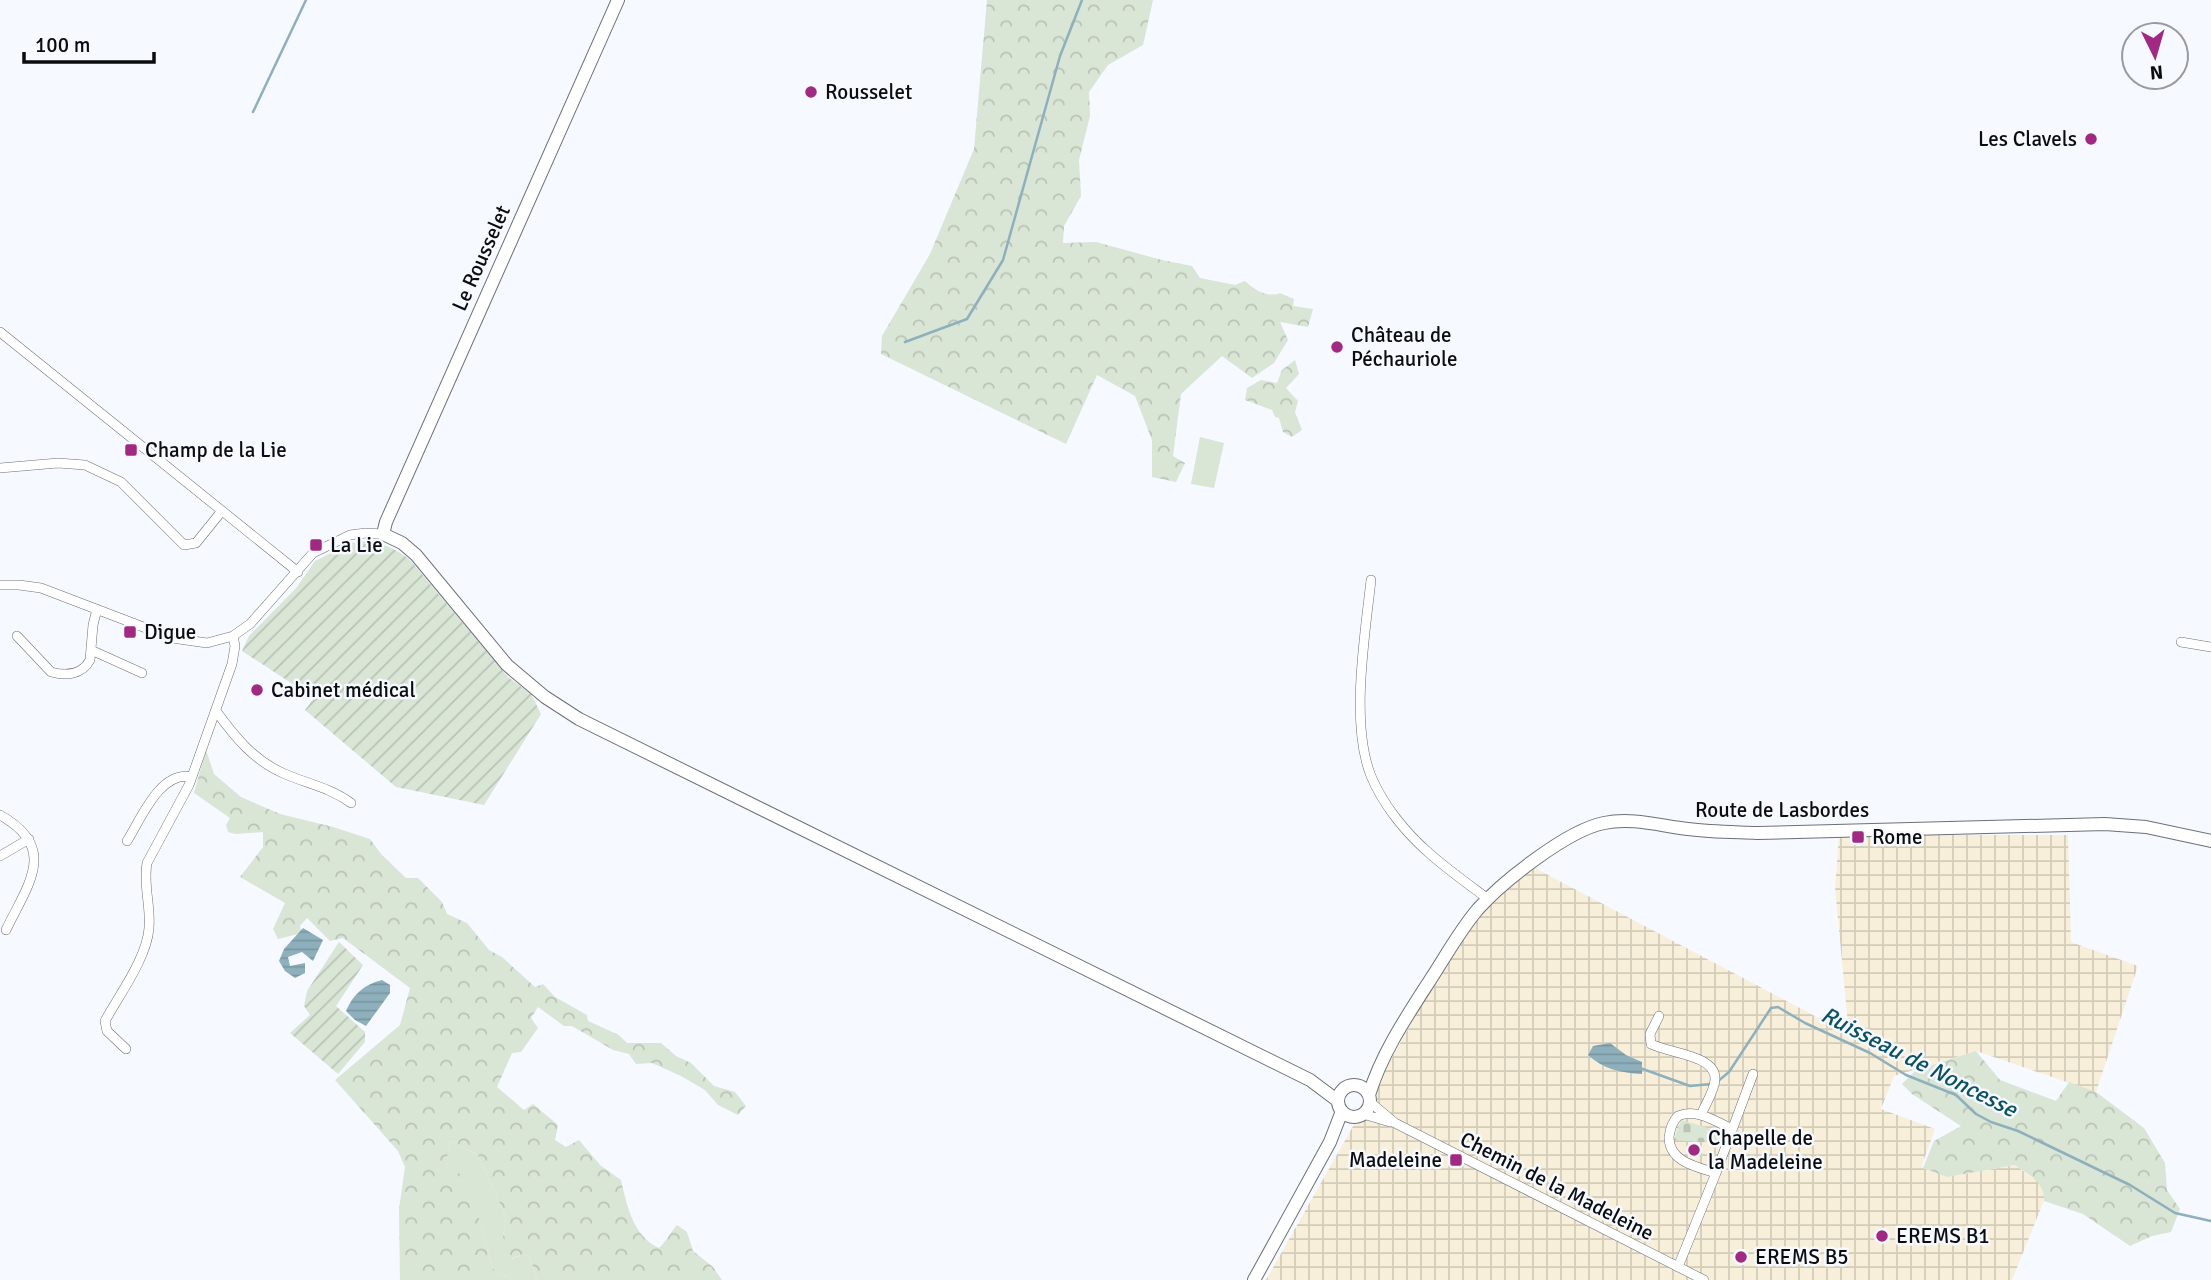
<svg xmlns="http://www.w3.org/2000/svg" width="2211" height="1280" font-family="Signika,sans-serif">
	<style>
		.industrial { fill: url(#industrial-grid) }
		.grass { fill: #d9e5d5 }
		.forest { fill: url(#forest-crowns) }
		.cemetery { fill: url(#cemetery-stones) }
		.garden { fill: url(#garden-furrows) }
		.water { fill: url(#water-rules) }
		.lines { fill: none; stroke-linecap: round; stroke-linejoin: round }
		.stream { stroke: #8eb0bc; stroke-width: 2.5 }
		.street-casing { stroke: #6c7076; stroke-width: 10 }
		.secondary-casing { stroke: #6c7076; stroke-width: 14 }
		.street { stroke: #fff; stroke-width: 9 }
		.secondary { stroke: #fff; stroke-width: 12 }
		.poi-dot { fill: #a02982; stroke: #f6f9ff; stroke-width: 2.5 }
		.labels { text-anchor: middle; dominant-baseline: central; stroke-width: 5; stroke-linejoin: round; paint-order: stroke }
		.poi-label { font-size: 21px; fill: #0a0c0e; stroke: #f6f9ff; text-anchor: start }
		.street-label { font-size: 21px; fill: #0a0c0e; stroke: #f6f9ff }
		.water-label { font-size: 23px; font-style: italic; fill: #0b5164; stroke: #f6f9ff }
	</style>
	<defs>
		<pattern id="industrial-grid" width="8" height="8" patternUnits="userSpaceOnUse" patternTransform="scale(1.75)"><rect width="8" height="8" fill="#f7efd9"/><path d="M0 4h8M4 0v8" fill="none" stroke="#d2ccb9"/></pattern>
		<pattern id="forest-crowns" width="20" height="18" patternUnits="userSpaceOnUse" patternTransform="scale(1.75)"><rect width="20" height="18" fill="#d9e5d5"/><path d="M2 6a3 3 0 1 1 6 0M12 15a3 3 0 1 1 6 0" fill="none" stroke="#b9c3b6"/></pattern>
		<pattern id="cemetery-stones" width="16" height="16" patternUnits="userSpaceOnUse" patternTransform="scale(1.75)"><rect width="16" height="16" fill="#d9e5d5"/><path d="M2 7V4a2 2 0 0 1 4 0v3zM10 15v-3a2 2 0 0 1 4 0v3z" fill="#b9c3b6"/></pattern>
		<pattern id="garden-furrows" width="10" height="10" patternUnits="userSpaceOnUse" patternTransform="scale(1.75)"><rect width="10" height="10" fill="#d9e5d5"/><path d="M-1 1l2-2M0 10L10 0M9 11l2-2" fill="none" stroke="#b9c3b6"/></pattern>
		<pattern id="water-rules" width="6" height="5" patternUnits="userSpaceOnUse" patternTransform="scale(1.75)"><rect width="6" height="5" fill="#8eb0bc"/><path d="M0 2.5h6" fill="none" stroke="#7996a0"/></pattern>
	</defs>
	<rect width="100%" height="100%" fill="#f6f9ff"/>
	<path class="industrial" d="M 1839,835 L 2068,835 L 2071,942 L 2138,966 L 2096,1092 L 1976,1051 L 1894,1076 L 1881,1109 L 1935,1129 L 1922,1165 L 1923,1168 L 1947,1177 L 2015,1165 L 2041,1184 L 2045,1198 L 2012,1280 L 1266,1280 L 1446,962 L 1475,921 L 1498,895 L 1533,867 L 1849,1034 L 1835,888 Z"/>
	<path class="grass" d="M 1200,437 L 1224,443 L 1214,488 L 1191,484 Z
		M 450,1140 L 478,1155 L 506,1217 L 503,1237 L 512,1259 L 523,1254 L 530,1257 L 537,1280 L 514,1280 L 493,1269 L 468,1179 L 446,1167 Z"/>
	<path class="forest" d="M 987,0 L 1153,0 L 1143,45 L 1108,65 L 1089,92 L 1090,116 L 1079,160 L 1081,196 L 1064,226 L 1063,243 L 1096,242 L 1162,260 L 1192,266 L 1200,278 L 1235,285 L 1245,281 C 1254,290 1268,298 1280,293 L 1294,299 L 1293,306 L 1313,309 L 1308,327 L 1280,322 L 1288,340 L 1274,363 L 1252,378 L 1222,356 L 1181,394 L 1173,456 L 1185,463 L 1176,482 L 1152,477 L 1152,440 L 1135,396 L 1097,375 L 1066,444 L 881,354 L 882,336 L 930,254 L 974,149 Z
		M 1295,360 L 1299,374 L 1286,388 L 1298,401 L 1295,412 L 1302,430 L 1292,437 L 1283,432 L 1279,418 L 1275,417 L 1272,410 L 1245,400 L 1247,388 L 1261,380 L 1277,383 L 1282,370 Z
		M 206,750 L 214,774 L 241,797 L 280,814 L 333,827 L 370,839 L 382,855 L 406,878 L 418,878 L 442,902 L 447,914 L 467,923 L 489,950 L 502,957 L 535,987 L 543,984 L 555,997 L 587,1015 L 588,1021 L 619,1035 L 627,1043 L 661,1043 L 676,1056 L 691,1063 L 714,1086 L 735,1092 L 746,1106 L 738,1115 L 718,1105 L 705,1090 L 681,1076 L 652,1063 L 636,1064 L 629,1054 L 613,1050 L 572,1026 L 564,1026 L 538,1007 L 531,1018 L 538,1028 L 521,1052 L 512,1053 L 497,1087 L 524,1110 L 533,1104 L 558,1125 L 555,1140 L 566,1147 L 579,1140 L 600,1165 L 621,1180 C 627,1206 633,1236 659,1248 C 666,1242 670,1233 677,1225 L 687,1232 L 693,1251 L 713,1267 L 722,1280 L 537,1280 L 530,1257 L 523,1254 L 511,1259 L 503,1237 L 506,1217 L 478,1155 L 450,1140 L 446,1167 L 468,1178 L 493,1269 L 514,1280 L 400,1280 L 399,1209 L 405,1167 L 398,1151 L 335,1080 L 400,1025 L 410,988 L 343,938 L 330,941 L 307,918 L 300,926 L 302,933 L 278,939 L 273,929 L 285,903 L 240,877 L 263,847 L 263,832 L 235,834 L 228,832 L 226,825 L 230,818 L 194,793 Z
		M 1976,1051 L 2000,1080 L 2056,1101 L 2069,1082 L 2096,1092 L 2144,1128 L 2165,1163 L 2167,1190 L 2180,1209 L 2171,1232 L 2152,1236 L 2130,1246 L 2083,1214 L 2044,1201 C 2045,1182 2029,1175 2015,1165 L 1947,1177 L 1923,1168 L 1934,1141 L 1961,1126 L 1912,1094 L 1902,1084 L 1916,1070 Z"/>
	<path class="cemetery" d="M 1681,1120 L 1718,1131 L 1715,1143 L 1674,1140 Z"/>
	<path class="garden" d="M 365,541 C 383,543 395,548 410,560 L 508,677 L 531,694 L 541,714 L 484,805 L 396,787 L 305,710 L 314,698 L 242,651 L 249,636 L 297,587 L 315,561 L 351,543 Z
		M 339,942 L 363,965 L 336,1006 L 365,1032 L 365,1042 L 338,1074 L 290,1033 L 310,1015 L 304,1006 L 307,991 Z"/>
	<path class="water" d="M 303,928 L 323,940 L 313,961 L 302,952 L 288,957 L 290,966 L 305,963 L 305,973 L 295,978 L 285,971 L 279,961 L 284,949 Z
		M 382,980 L 390,985 L 390,993 L 366,1026 L 355,1020 L 346,1011 C 353,994 365,984 382,980 Z
		M 1610,1043 L 1626,1055 L 1642,1062 L 1642,1074 C 1621,1073 1603,1069 1588,1055 L 1593,1046 Z"/>
	<g class="lines">
		<path class="stream" d="M 253,112 L 306,0
			M 905,342 L 967,319 L 1003,260 L 1060,56 L 1082,0
			M 1640,1068 L 1690,1086 L 1711,1084
			M 1717,1082 L 1729,1072 L 1771,1008 L 1778,1007 L 1805,1023 L 1870,1053 L 1906,1075 L 1956,1095 L 1976,1114 L 1991,1122 L 2018,1131 L 2130,1185 L 2175,1213 L 2211,1221"/>
		<defs>
			<path id="street" d="M 0,332 L 298,572
				M 0,468 L 58,463 L 85,465 L 121,482 L 184,545 L 196,543 L 221,512
				M 1371,580 C 1365,635 1350,724 1371,776 C 1383,805 1406,833 1429,853 C 1447,869 1468,884 1488,899
				M 0,585 L 19,585 L 41,588 L 172,638 L 207,643 L 233,636 L 250,624 L 313,553 L 350,535 L 366,533 L 383,534
				M 17,636 L 51,672 C 66,676 82,675 90,660 L 93,625 L 97,609
				M 2181,642 L 2211,647
				M 91,650 L 142,673
				M 216,711 C 235,737 254,761 285,774 C 308,784 331,788 351,803
				M 0,815 C 59,848 28,884 6,930
				M 127,841 C 141,819 160,770 192,777
				M 0,856 L 29,839
				M 1659,1016 L 1650,1034 L 1651,1044 C 1668,1053 1716,1055 1715,1079 C 1715,1090 1705,1105 1701,1115
				M 126,1049 L 107,1031 L 105,1021 C 119,995 147,958 149,928 C 151,906 143,885 147,863 L 189,785 L 232,664 L 235,646 L 233,636
				M 1370,1102 L 1395,1123 L 1704,1280
				M 1363,1114 L 1390,1122
				M 1716,1173 C 1697,1167 1669,1162 1669,1137 C 1670,1129 1672,1122 1678,1116 C 1696,1108 1715,1121 1732,1129
				M 1678,1267 L 1716,1173 L 1753,1074"/>
			<path id="secondary" d="M 618,0 L 386,522 L 383,534 L 402,543 L 416,555 L 507,665 L 545,697 L 579,719 L 1310,1080 L 1338,1101
				M1338 1101a16 16 0 1 1 32 0a16 16 0 1 1-32 0Z
				M 1369,1095 C 1382,1052 1409,1013 1434,974 C 1448,952 1461,929 1478,909 C 1503,881 1568,830 1604,823 C 1632,817 1661,826 1688,829 C 1711,832 1734,832 1757,833 L 2105,824 L 2146,827 L 2211,841
				M 1254,1280 L 1330,1142 L 1342,1111"/>
		</defs>
		<use href="#street" class="street-casing"/>
		<use href="#secondary" class="secondary-casing"/>
		<use href="#street" class="street"/>
		<use href="#secondary" class="secondary"/>
	</g>
	<g class="poi-dot">
		<circle cx="811" cy="92" r="7"/>
		<circle cx="2091" cy="139" r="7"/>
		<circle cx="1337" cy="347" r="7"/>
		<rect x="124" y="443" width="14" height="14" rx="3.5"/>
		<rect x="309" y="538" width="14" height="14" rx="3.5"/>
		<rect x="123" y="625" width="14" height="14" rx="3.5"/>
		<circle cx="257" cy="690" r="7"/>
		<rect x="1851" y="830" width="14" height="14" rx="3.5"/>
		<circle cx="1694" cy="1150" r="7"/>
		<rect x="1449" y="1153" width="14" height="14" rx="3.5"/>
		<circle cx="1882" cy="1236" r="7"/>
		<circle cx="1741" cy="1257" r="7"/>
	</g>
	<g class="labels">
		<g class="poi-label">
			<text x="825" y="92">Rousselet</text>
			<text x="2077" y="139" text-anchor="end">Les Clavels</text>
			<text x="1351" y="335">Château de<tspan x="1351" dy="24">Péchauriole</tspan></text>
			<text x="145" y="450">Champ de la Lie</text>
			<text x="330" y="545">La Lie</text>
			<text x="144" y="632">Digue</text>
			<text x="271" y="690">Cabinet médical</text>
			<text x="1872" y="837">Rome</text>
			<text x="1708" y="1138">Chapelle de<tspan x="1708" dy="24">la Madeleine</tspan></text>
			<text x="1442" y="1160" text-anchor="end">Madeleine</text>
			<text x="1896" y="1236">EREMS B1</text>
			<text x="1755" y="1257">EREMS B5</text>
		</g>
		<g class="street-label">
			<text transform="translate(481 258) rotate(-66)">Le Rousselet</text>
			<text x="1782" y="810">Route de Lasbordes</text>
			<text transform="translate(1557 1186) rotate(27)">Chemin de la Madeleine</text>
		</g>
		<g class="water-label">
			<text transform="translate(1919 1062) rotate(27)">Ruisseau de Noncesse</text>
		</g>
	</g>
	<g transform="translate(2155 56) rotate(175)"><circle r="33" fill="#f6f9ff" stroke="#989a9f" stroke-width="2"/>
	<path d="M0-5L12 26L0 18L-12 26Z" fill="#a02982"/>
	<text y="-10" font-size="19" font-weight="bold" text-anchor="middle" fill="#0a0c0e">N</text>
	</g>
	<path d="M24 52v10h130v-10" fill="none" stroke="#0a0c0e" stroke-width="3.5"/>
	<text x="35" y="52" font-size="21" fill="#0a0c0e" stroke="#f6f9ff" stroke-width="5" paint-order="stroke">100 m</text>
</svg>
